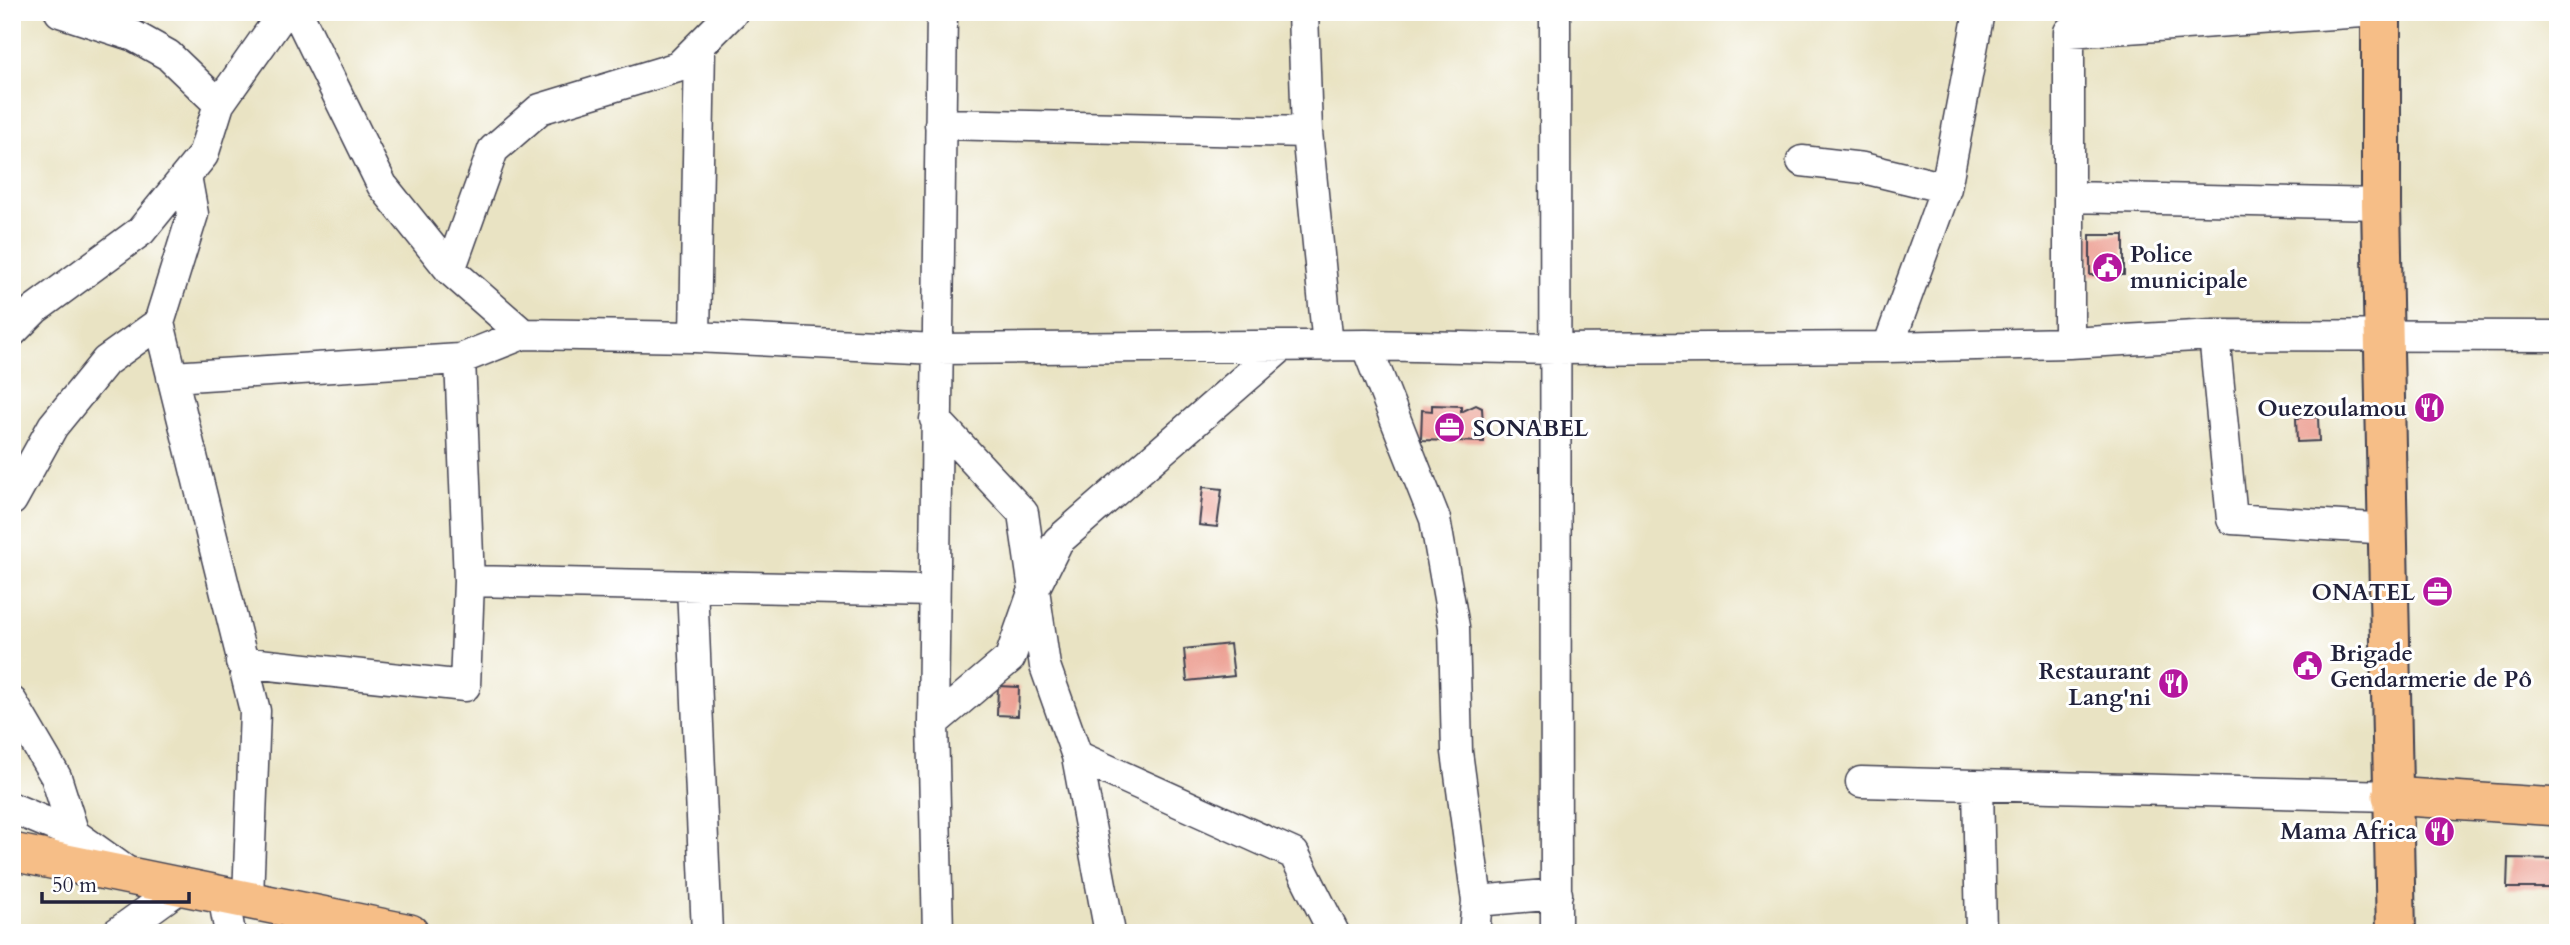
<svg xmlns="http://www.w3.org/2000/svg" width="2570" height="945" font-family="Cardo,serif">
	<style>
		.building { fill: #eb998b }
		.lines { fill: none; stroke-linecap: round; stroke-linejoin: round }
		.minor-casing { stroke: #403f4f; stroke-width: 33 }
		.major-casing { stroke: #403f4f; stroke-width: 40 }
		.highway-casing { stroke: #403f4f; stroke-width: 42 }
		.minor { stroke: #fff; stroke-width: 30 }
		.major { stroke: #f6be87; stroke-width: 37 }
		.highway { stroke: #f6be87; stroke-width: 38 }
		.labels { text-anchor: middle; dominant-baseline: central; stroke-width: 6; stroke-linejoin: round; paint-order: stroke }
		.poi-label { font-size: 23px; font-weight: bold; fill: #22223b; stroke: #fff; text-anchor: end }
	</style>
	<rect width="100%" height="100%" fill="#fff"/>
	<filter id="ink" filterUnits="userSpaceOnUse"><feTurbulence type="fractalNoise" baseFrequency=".0143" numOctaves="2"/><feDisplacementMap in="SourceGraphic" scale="14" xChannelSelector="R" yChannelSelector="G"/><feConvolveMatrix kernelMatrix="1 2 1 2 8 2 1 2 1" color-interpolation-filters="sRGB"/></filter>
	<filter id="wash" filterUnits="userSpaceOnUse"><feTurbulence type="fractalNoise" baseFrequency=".00686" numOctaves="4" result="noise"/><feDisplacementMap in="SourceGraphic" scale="28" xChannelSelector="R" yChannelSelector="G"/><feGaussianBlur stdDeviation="1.57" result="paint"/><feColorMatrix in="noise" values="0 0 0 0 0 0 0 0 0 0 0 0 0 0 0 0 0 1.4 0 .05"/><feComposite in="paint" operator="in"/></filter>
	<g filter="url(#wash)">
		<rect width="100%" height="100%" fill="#e9e3c3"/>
		<g id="blocks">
			<path class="building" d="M 2090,235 L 2124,235 L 2124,275 L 2090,275 Z
				M 1432,405 L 1461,406 L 1461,412 L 1476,405 L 1482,408 L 1484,442 L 1421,440 L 1422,410 L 1432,411 Z
				M 2318,417 L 2319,441 L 2297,442 L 2296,418 Z
				M 1203,487 L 1222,489 L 1217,527 L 1199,525 Z
				M 1230,644 L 1234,676 L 1187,681 L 1184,649 Z
				M 998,686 L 1019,687 L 1018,716 L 997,715 Z
				M 2508,858 L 2558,859 L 2558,888 L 2507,888 Z"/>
		</g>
	</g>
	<g filter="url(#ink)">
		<use href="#blocks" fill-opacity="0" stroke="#403f4f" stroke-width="2"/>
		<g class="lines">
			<defs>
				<path id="minor" d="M 60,12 L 134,36 L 168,55 L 219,104
					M 297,12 L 382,185 L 450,270 L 523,334 L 695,337 L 936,349 L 1366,345 L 1555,349 L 1888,347 L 2069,343 L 2214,335 L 2558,336
					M 1303,12 L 1307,132 L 1328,346
					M 1555,12 L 1556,933
					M 940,124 L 1307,132
					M 1802,161 L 1863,168 L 1946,188
					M 186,176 L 193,214 L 159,323 L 255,711 L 248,898
					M 2069,197 L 2381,204
					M 450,270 L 493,150 L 540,109 L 678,67 L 733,12
					M 12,332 L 35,309 L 141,231 L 203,155 L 219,104 L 284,12
					M 2214,335 L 2232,519 L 2390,529
					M 695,337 L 700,45
					M 2069,343 L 2069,32 L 2363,12
					M 1366,345 L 1435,519 L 1454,627 L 1457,752 L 1477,901
					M 1888,347 L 1946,188 L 1979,12
					M 172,377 L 460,359 L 523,334
					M 935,419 L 1023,513 L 1045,666 L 1077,756 L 1294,854 L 1334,933
					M 12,500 L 53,426 L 106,361 L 159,323
					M 469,581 L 934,591
					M 692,586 L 707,933
					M 241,662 L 465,686 L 469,581 L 460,359
					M 12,702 L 56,777 L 74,834 L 130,874
					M 933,723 L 1010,658 L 1035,587 L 1058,541 L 1281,347
					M 1077,756 L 1110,933
					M 1861,782 L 2391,796
					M 1978,786 L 1981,933
					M 12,808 L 74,834
					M 218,892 L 225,906 L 230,933
					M 117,933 L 182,886
					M 938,933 L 933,723 L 942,12
					M 1474,933 L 1477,901 L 1557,894"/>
				<path id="major" d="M 2391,796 L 2558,807
					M 12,852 L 410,933"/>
				<path id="highway" d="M 2381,12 L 2381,204 L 2396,933"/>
			</defs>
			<use href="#minor" class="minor-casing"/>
			<use href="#major" class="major-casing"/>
			<use href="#highway" class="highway-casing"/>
			<use href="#minor" class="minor"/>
			<use href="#major" class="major"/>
			<use href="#highway" class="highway"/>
		</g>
	</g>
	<defs>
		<symbol id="civic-disc" viewBox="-11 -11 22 22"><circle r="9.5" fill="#b5179e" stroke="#fff"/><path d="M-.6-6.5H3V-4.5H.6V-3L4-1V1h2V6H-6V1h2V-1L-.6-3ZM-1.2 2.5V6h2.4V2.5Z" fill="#fff"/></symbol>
		<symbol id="restaurant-disc" viewBox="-11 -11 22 22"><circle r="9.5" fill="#b5179e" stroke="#fff"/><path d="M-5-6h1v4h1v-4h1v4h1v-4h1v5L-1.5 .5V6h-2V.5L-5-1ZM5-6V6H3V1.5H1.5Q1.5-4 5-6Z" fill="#fff"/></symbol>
		<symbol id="office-disc" viewBox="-11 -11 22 22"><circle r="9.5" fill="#b5179e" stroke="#fff"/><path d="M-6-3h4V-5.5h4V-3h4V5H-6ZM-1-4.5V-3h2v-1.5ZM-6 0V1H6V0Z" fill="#fff"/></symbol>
	</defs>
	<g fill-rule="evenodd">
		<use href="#civic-disc" x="2090" y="250" width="35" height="35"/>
		<use href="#restaurant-disc" x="2412" y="390" width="35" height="35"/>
		<use href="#office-disc" x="1432" y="410" width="35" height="35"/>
		<use href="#office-disc" x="2420" y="574" width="35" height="35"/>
		<use href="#civic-disc" x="2290" y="648" width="35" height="35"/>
		<use href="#restaurant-disc" x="2156" y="666" width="35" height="35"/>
		<use href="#restaurant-disc" x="2422" y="814" width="35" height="35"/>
	</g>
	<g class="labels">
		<g class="poi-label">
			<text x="2130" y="254" text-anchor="start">Police<tspan x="2130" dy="26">municipale</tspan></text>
			<text x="2407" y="408">Ouezoulamou</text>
			<text x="1473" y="428" text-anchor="start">SONABEL</text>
			<text x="2415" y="592">ONATEL</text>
			<text x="2330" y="653" text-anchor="start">Brigade<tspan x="2330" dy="26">Gendarmerie de Pô</tspan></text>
			<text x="2151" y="671">Restaurant<tspan x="2151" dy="26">Lang'ni</tspan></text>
			<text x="2417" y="831">Mama Africa</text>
		</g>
	</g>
	<rect width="2570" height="945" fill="none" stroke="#fff" stroke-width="42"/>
	<path d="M42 892v10h147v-10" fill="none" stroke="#22223b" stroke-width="3.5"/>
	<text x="52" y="892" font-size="21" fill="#22223b" stroke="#ffffff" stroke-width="5" paint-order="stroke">50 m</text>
</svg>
